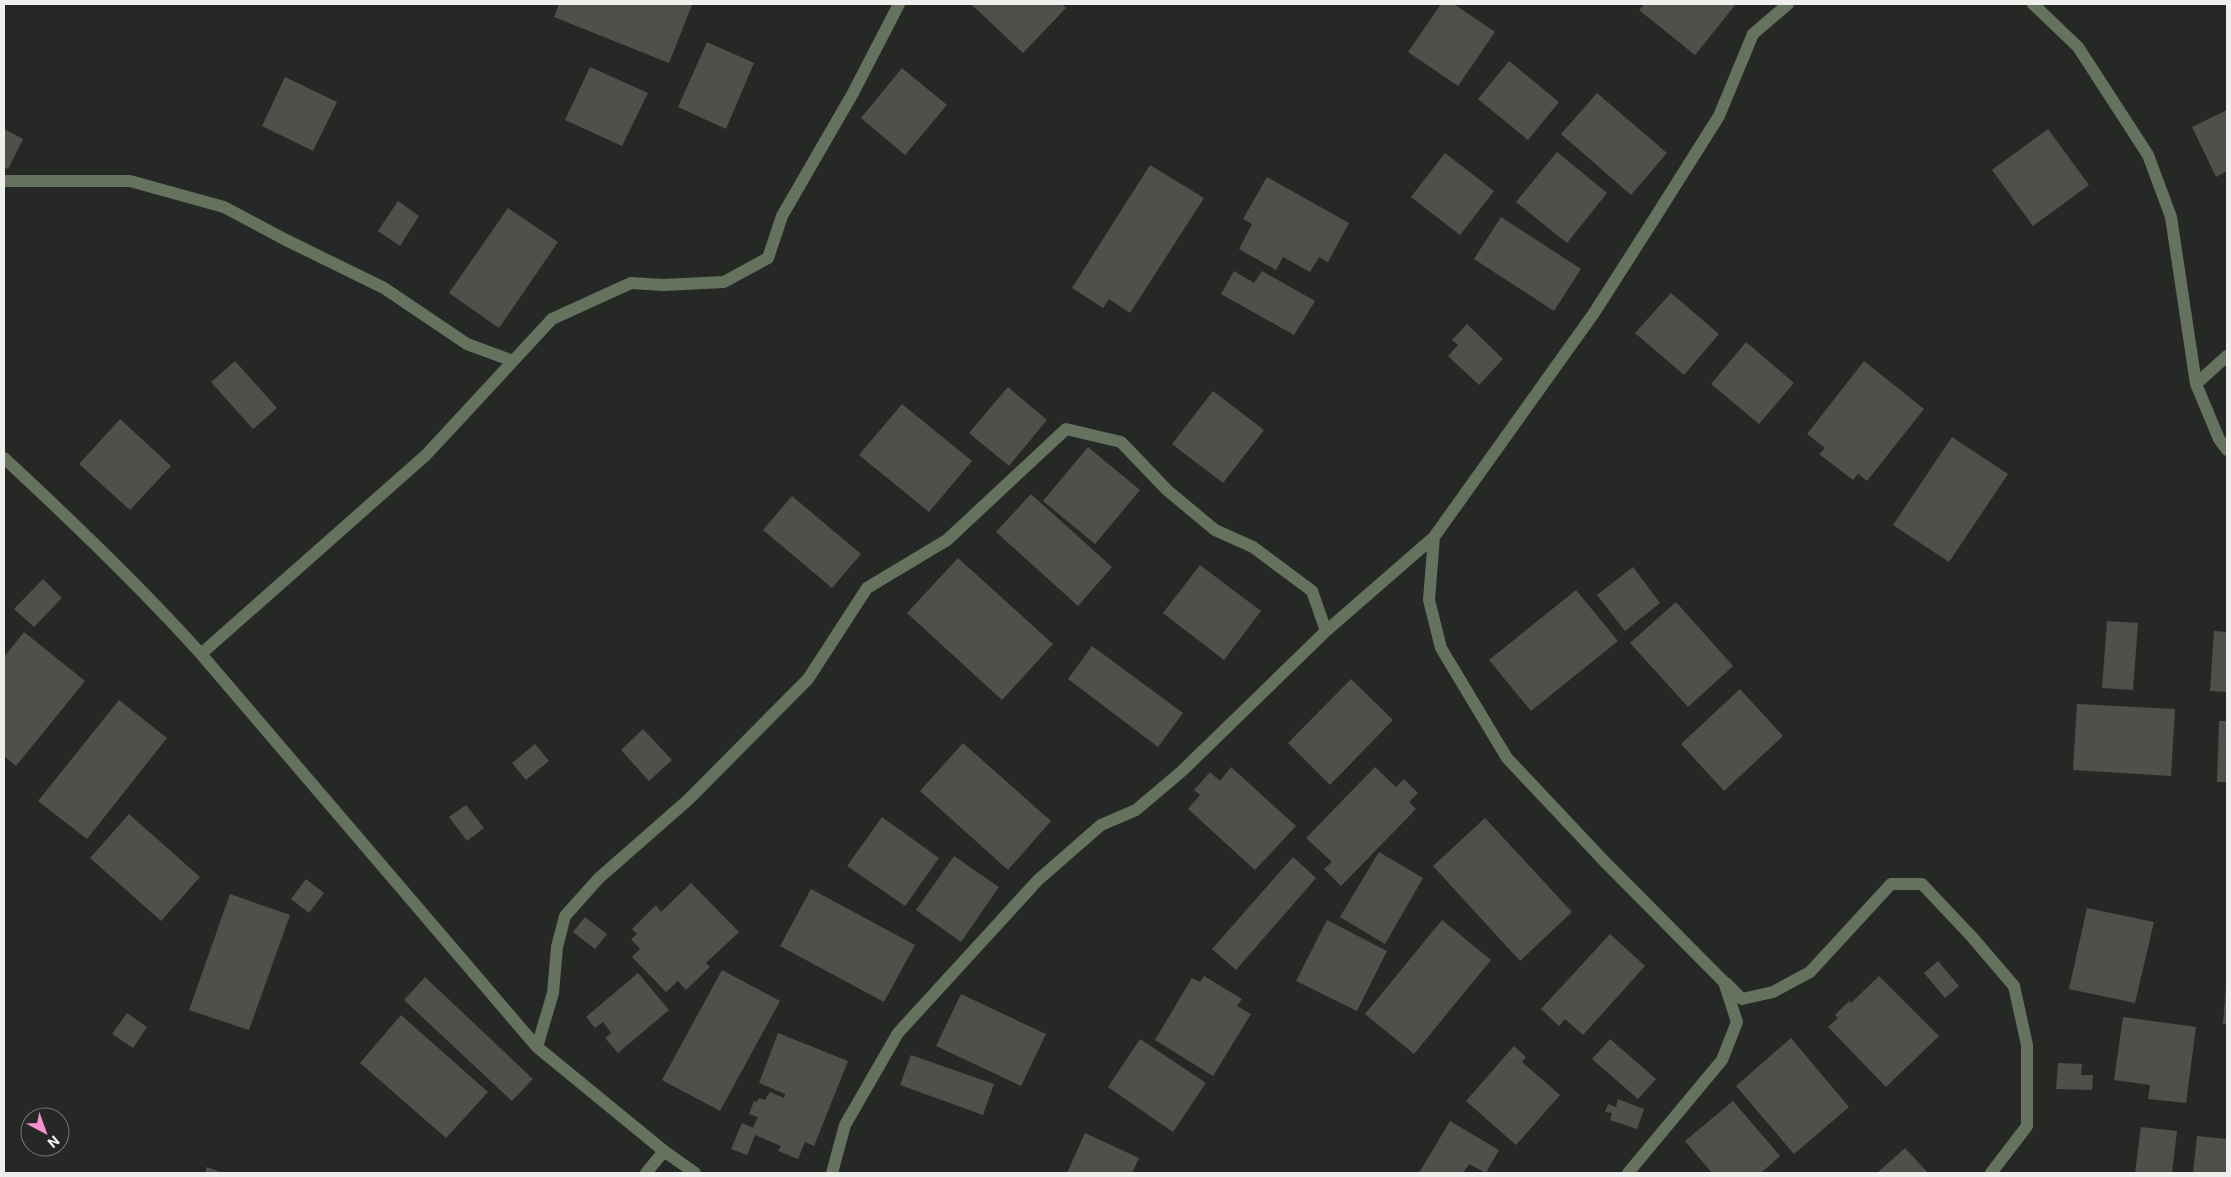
<svg xmlns="http://www.w3.org/2000/svg" width="2231" height="1177" font-family="Roboto,sans-serif">
	<style>
		.building { fill: #4e504c }
		.lines { fill: none; stroke-linecap: round; stroke-linejoin: round }
		.street { stroke: #65725e; stroke-width: 12 }
	</style>
	<rect width="100%" height="100%" fill="#262825"/>
	<path class="building" d="M 559,4 L 688,4 L 692,5 L 669,63 L 554,17 Z
		M 971,4 L 1062,4 L 1066,8 L 1023,53 Z
		M 1441,4 L 1454,4 L 1495,32 L 1458,86 L 1408,52 Z
		M 1644,4 L 1736,4 L 1695,55 L 1639,10 Z
		M 707,42 L 754,63 L 726,129 L 678,107 Z
		M 1509,61 L 1559,102 L 1528,140 L 1478,99 Z
		M 590,67 L 648,93 L 622,146 L 565,120 Z
		M 902,68 L 947,105 L 905,155 L 861,118 Z
		M 285,77 L 337,102 L 313,151 L 262,126 Z
		M 1597,93 L 1667,153 L 1631,195 L 1561,134 Z
		M 2227,110 L 2227,171 L 2216,177 L 2192,127 Z
		M 4,129 L 23,139 L 8,169 L 4,167 Z
		M 2048,129 L 2089,185 L 2033,226 L 1992,170 Z
		M 1557,152 L 1607,193 L 1567,243 L 1516,202 Z
		M 1445,153 L 1494,191 L 1460,235 L 1411,197 Z
		M 1150,165 L 1204,198 L 1130,313 L 1109,299 L 1103,308 L 1072,288 Z
		M 1267,177 L 1349,223 L 1328,262 L 1319,257 L 1310,272 L 1283,257 L 1276,270 L 1239,249 L 1252,224 L 1243,219 Z
		M 398,201 L 419,216 L 400,246 L 378,231 Z
		M 508,208 L 558,242 L 499,328 L 449,293 Z
		M 1501,217 L 1581,269 L 1554,311 L 1474,259 Z
		M 1234,271 L 1254,283 L 1262,271 L 1315,301 L 1294,335 L 1221,294 Z
		M 1671,293 L 1719,334 L 1684,375 L 1635,333 Z
		M 1467,324 L 1503,359 L 1479,385 L 1448,356 L 1458,345 L 1452,340 Z
		M 1746,342 L 1794,383 L 1759,424 L 1711,384 Z
		M 235,361 L 277,408 L 253,429 L 211,382 Z
		M 1864,361 L 1924,409 L 1867,481 L 1858,474 L 1853,480 L 1819,454 L 1825,448 L 1807,434 Z
		M 1008,387 L 1047,420 L 1009,466 L 969,433 Z
		M 1213,391 L 1264,430 L 1223,483 L 1172,444 Z
		M 902,404 L 972,461 L 929,512 L 859,455 Z
		M 120,419 L 171,466 L 130,510 L 79,464 Z
		M 1952,437 L 2008,474 L 1949,562 L 1893,525 Z
		M 1088,447 L 1140,490 L 1095,544 L 1043,501 Z
		M 1031,494 L 1112,567 L 1078,606 L 996,532 Z
		M 792,496 L 861,554 L 832,588 L 763,530 Z
		M 958,558 L 1053,644 L 1002,700 L 907,613 Z
		M 1200,565 L 1261,611 L 1224,660 L 1163,613 Z
		M 1633,567 L 1660,603 L 1625,631 L 1597,595 Z
		M 43,579 L 62,598 L 34,627 L 14,609 Z
		M 1576,590 L 1618,641 L 1531,711 L 1489,660 Z
		M 1676,602 L 1733,666 L 1688,707 L 1630,643 Z
		M 2107,621 L 2138,623 L 2133,690 L 2102,688 Z
		M 2214,631 L 2227,632 L 2227,692 L 2210,691 Z
		M 24,632 L 85,681 L 16,766 L 4,756 L 4,657 Z
		M 1092,646 L 1183,713 L 1158,747 L 1068,679 Z
		M 1351,679 L 1393,720 L 1330,785 L 1288,743 Z
		M 1740,689 L 1783,736 L 1724,791 L 1681,744 Z
		M 119,700 L 167,738 L 87,839 L 38,801 Z
		M 2077,704 L 2175,709 L 2171,776 L 2073,770 Z
		M 2219,721 L 2227,721 L 2227,782 L 2217,782 Z
		M 643,729 L 672,760 L 649,781 L 621,750 Z
		M 963,743 L 1051,821 L 1008,870 L 920,791 Z
		M 535,744 L 549,761 L 526,780 L 512,763 Z
		M 1231,767 L 1296,826 L 1255,870 L 1188,809 L 1200,795 L 1194,790 L 1210,772 L 1220,781 Z
		M 1375,767 L 1396,787 L 1404,779 L 1418,793 L 1409,802 L 1416,809 L 1341,886 L 1324,869 L 1332,862 L 1306,838 Z
		M 466,805 L 484,828 L 467,841 L 449,817 Z
		M 129,814 L 200,877 L 161,921 L 90,858 Z
		M 882,817 L 939,858 L 905,906 L 847,866 Z
		M 1485,818 L 1572,912 L 1520,961 L 1433,866 Z
		M 1379,852 L 1423,878 L 1385,944 L 1340,917 Z
		M 954,856 L 999,887 L 961,942 L 916,910 Z
		M 1293,857 L 1316,878 L 1236,970 L 1212,949 Z
		M 306,879 L 324,893 L 309,913 L 291,899 Z
		M 691,883 L 739,932 L 706,963 L 710,967 L 686,990 L 678,981 L 666,992 L 632,957 L 640,949 L 631,939 L 637,934 L 632,929 L 656,905 L 661,912 Z
		M 811,889 L 915,945 L 884,1002 L 780,946 Z
		M 230,894 L 290,915 L 249,1030 L 189,1010 Z
		M 2087,908 L 2154,922 L 2135,1003 L 2069,989 Z
		M 585,917 L 607,934 L 595,949 L 573,932 Z
		M 1327,920 L 1387,951 L 1357,1011 L 1296,981 Z
		M 1442,920 L 1491,960 L 1414,1054 L 1365,1014 Z
		M 1610,934 L 1645,966 L 1583,1035 L 1565,1019 L 1559,1026 L 1541,1009 Z
		M 1938,961 L 1959,986 L 1945,998 L 1924,973 Z
		M 722,970 L 780,1001 L 720,1111 L 662,1080 Z
		M 638,973 L 669,1010 L 618,1053 L 605,1038 L 611,1033 L 603,1022 L 595,1028 L 586,1017 Z
		M 1204,976 L 1242,999 L 1237,1006 L 1251,1014 L 1213,1076 L 1155,1040 L 1192,978 L 1200,982 Z
		M 1879,976 L 1939,1036 L 1886,1087 L 1828,1027 L 1838,1018 L 1835,1015 L 1849,1001 L 1851,1003 Z
		M 425,977 L 533,1079 L 512,1101 L 404,1000 Z
		M 2226,987 L 2227,987 L 2227,1024 L 2223,1024 Z
		M 961,994 L 1046,1034 L 1021,1086 L 936,1046 Z
		M 127,1013 L 147,1027 L 133,1048 L 112,1034 Z
		M 401,1015 L 488,1092 L 446,1138 L 360,1063 Z
		M 2123,1017 L 2196,1027 L 2186,1103 L 2148,1099 L 2150,1085 L 2114,1080 Z
		M 778,1033 L 848,1061 L 814,1146 L 805,1142 L 798,1159 L 778,1151 L 781,1146 L 755,1135 L 747,1155 L 731,1149 L 742,1123 L 753,1128 L 758,1117 L 749,1114 L 754,1101 L 757,1102 L 759,1098 L 765,1100 L 770,1092 L 784,1098 L 785,1094 L 759,1083 Z
		M 1791,1038 L 1849,1107 L 1794,1154 L 1736,1086 Z
		M 1140,1039 L 1206,1083 L 1173,1132 L 1108,1087 Z
		M 1610,1039 L 1656,1079 L 1638,1099 L 1592,1059 Z
		M 1514,1046 L 1526,1057 L 1522,1062 L 1560,1095 L 1516,1145 L 1466,1101 Z
		M 911,1055 L 994,1084 L 983,1115 L 900,1085 Z
		M 2058,1063 L 2082,1064 L 2081,1075 L 2093,1075 L 2092,1090 L 2056,1089 Z
		M 1618,1099 L 1644,1109 L 1637,1129 L 1610,1120 L 1612,1113 L 1605,1112 L 1608,1104 L 1616,1107 Z
		M 1733,1101 L 1780,1156 L 1761,1173 L 1712,1173 L 1685,1141 Z
		M 1450,1121 L 1499,1150 L 1486,1173 L 1469,1164 L 1463,1173 L 1419,1173 Z
		M 2141,1127 L 2177,1131 L 2172,1173 L 2135,1173 Z
		M 1085,1133 L 1139,1158 L 1132,1173 L 1067,1173 Z
		M 2197,1136 L 2227,1139 L 2227,1173 L 2193,1173 Z
		M 1905,1148 L 1928,1173 L 1877,1173 Z
		M 207,1167 L 223,1173 L 205,1173 Z"/>
	<g class="lines">
		<path class="street" d="M 2033,4 L 2078,47 L 2148,155 L 2171,217 L 2196,384 L 2219,439 L 2227,450
			M 4,181 L 130,181 L 224,207 L 286,240 L 384,288 L 467,344 L 513,361
			M 2196,384 L 2227,356
			M 4,458 C 72,521 139,585 201,654 L 537,1047 L 664,1151 L 695,1173
			M 201,654 L 426,455 L 552,319 L 631,283 L 663,285 L 724,282 L 768,258 L 782,216 L 853,93 L 899,4
			M 1726,983 L 1742,999 L 1773,992 L 1810,972 L 1891,884 L 1922,884 L 1972,937 L 2014,986 L 2027,1045 L 2027,1126 L 1991,1173
			M 537,1047 L 553,993 L 557,947 L 565,916 L 599,878 L 688,800 L 808,679 L 867,588 L 947,540 L 1066,429 L 1121,442 L 1167,490 L 1215,530 L 1253,547 L 1312,591 L 1326,631
			M 646,1173 L 664,1151
			M 832,1173 L 845,1125 L 898,1033 L 1038,880 L 1101,825 L 1136,810 L 1182,771 L 1326,631 L 1434,537
			M 1628,1173 L 1722,1060 L 1737,1022 L 1724,982 L 1605,862 L 1507,758 L 1441,648 L 1429,600 L 1434,537 L 1594,313 L 1656,216 L 1719,116 L 1753,34 L 1788,4"/>
	</g>
	<rect width="2231" height="1177" fill="none" stroke="#eff0ee" stroke-width="10"/>
	<g transform="translate(45 1132) rotate(139)"><circle r="24" fill="#262825" stroke="#767875"/>
	<path d="M0-4L9 19L0 12L-9 19Z" fill="#f790cd"/>
	<text y="-8" font-size="14" font-weight="bold" text-anchor="middle" fill="#eff0ee">N</text>
	</g>
</svg>
